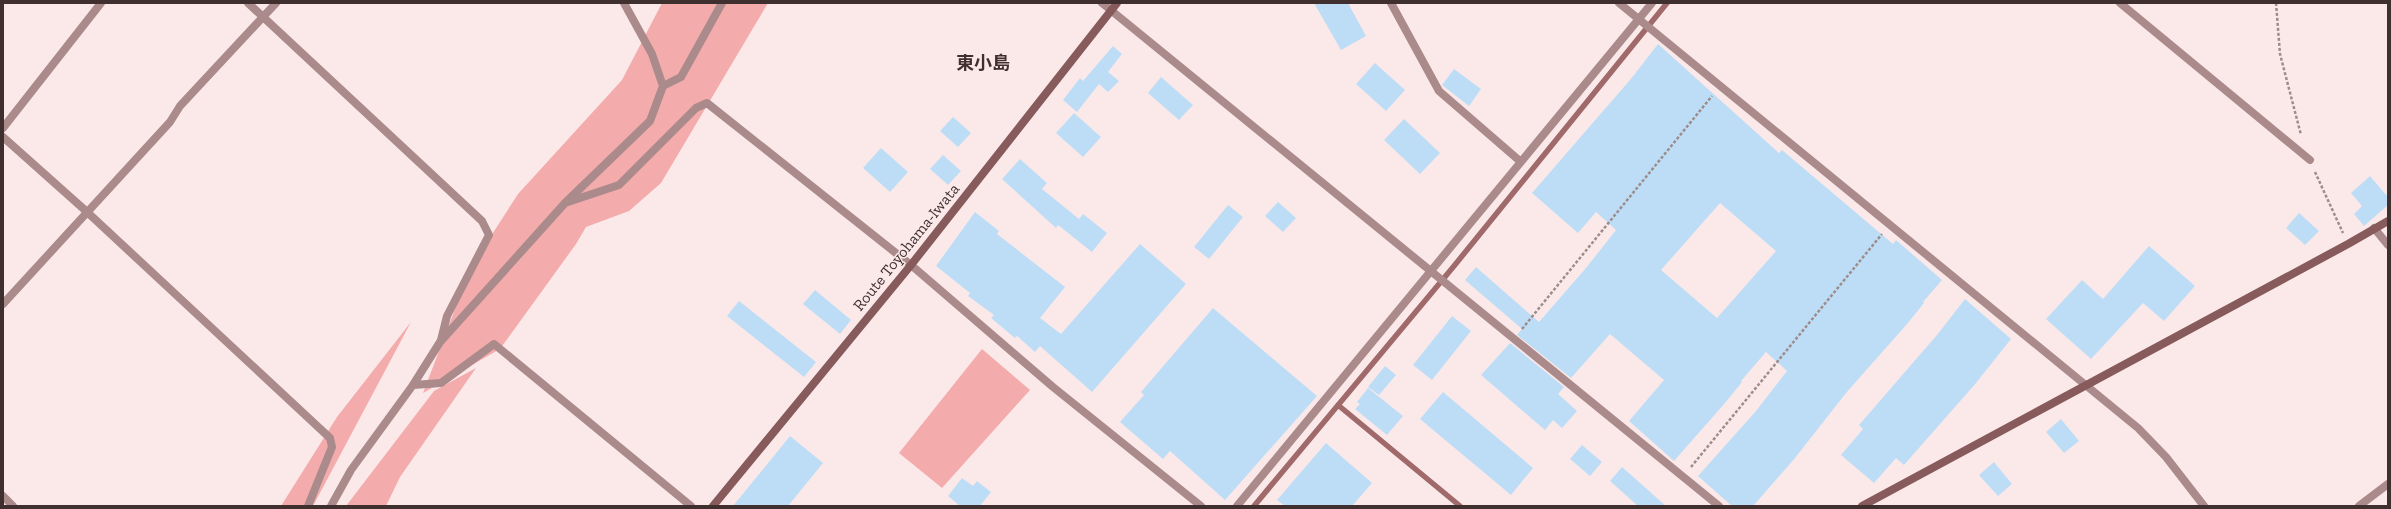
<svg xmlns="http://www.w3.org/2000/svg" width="2391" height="509" font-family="'Zilla Slab','Noto Sans JP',serif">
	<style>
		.green { fill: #f3abac }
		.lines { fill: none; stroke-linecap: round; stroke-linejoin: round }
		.stream { stroke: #a0696a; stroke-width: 5.5 }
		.building { fill: #bdddf6; fill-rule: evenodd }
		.path { stroke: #9d8c8c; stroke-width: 2.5; stroke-dasharray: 3 2; stroke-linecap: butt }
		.street { stroke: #aa8a8a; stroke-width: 8 }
		.secondary { stroke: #875a5b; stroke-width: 8 }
		.labels { text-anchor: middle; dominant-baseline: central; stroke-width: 3; stroke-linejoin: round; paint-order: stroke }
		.street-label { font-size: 16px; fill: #3f2f2f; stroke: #fbe9e9 }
		.quarter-label { font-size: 18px; font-weight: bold; fill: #3f2f2f; stroke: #fbe9e9 }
	</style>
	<rect width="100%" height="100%" fill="#fbe9e9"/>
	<path class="green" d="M 662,3 L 768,3 L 661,183 L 629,211 L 586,227 L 576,244 L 500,349 L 423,393 L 471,267 L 518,194 L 622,80 Z
		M 411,322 L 313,506 L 281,506 L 337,417 Z
		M 982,349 L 1030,390 L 942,488 L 899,453 Z
		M 476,368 L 400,477 L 386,506 L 346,506 L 434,391 Z"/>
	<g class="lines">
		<path class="stream" d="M 1338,405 L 1460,506
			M 1254,506 L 1454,266 L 1667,3"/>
	</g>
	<path class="building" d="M 1314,3 L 1348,3 L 1366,36 L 1341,50 Z
		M 1658,44 L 1779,153 L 1782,150 L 1893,244 L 1896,240 L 1942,280 L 1923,302 L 1924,303 L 1907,324 L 1846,393 L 1795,458 L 1753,506 L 1732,506 L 1698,476 L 1756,411 L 1787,371 L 1766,352 L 1741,381 L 1742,382 L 1725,403 L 1674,461 L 1629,421 L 1664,380 L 1610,334 L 1571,378 L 1517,335 L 1522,329 L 1465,280 L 1476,267 L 1539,322 L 1586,268 L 1616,230 L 1596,212 L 1578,233 L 1532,193 L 1630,80 ZM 1720,203 L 1776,251 L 1717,318 L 1661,270 Z
		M 1113,46 L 1122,54 L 1108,72 L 1119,81 L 1108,92 L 1099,84 L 1077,112 L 1063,100 L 1080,78 L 1083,81 Z
		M 1375,63 L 1405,90 L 1386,111 L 1356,84 Z
		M 1454,69 L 1481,89 L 1469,106 L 1442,85 Z
		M 1161,77 L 1193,105 L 1179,120 L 1148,93 Z
		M 1074,113 L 1101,137 L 1083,157 L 1056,133 Z
		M 953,117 L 971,133 L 958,147 L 940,131 Z
		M 1404,119 L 1440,153 L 1420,174 L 1384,140 Z
		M 881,148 L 908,172 L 890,192 L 863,168 Z
		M 943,155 L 961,171 L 948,185 L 930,169 Z
		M 1020,159 L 1047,183 L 1042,189 L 1079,219 L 1083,214 L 1107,233 L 1092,252 L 1058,225 L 1056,228 L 1002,179 Z
		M 2370,176 L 2388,197 L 2388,205 L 2364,226 L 2354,214 L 2362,206 L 2351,193 Z
		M 1278,202 L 1296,218 L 1283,232 L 1265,216 Z
		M 1228,205 L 1243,217 L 1209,259 L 1194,247 Z
		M 975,212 L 999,231 L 997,234 L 1065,287 L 1040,318 L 1061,334 L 1140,244 L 1186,284 L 1092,392 L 1040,346 L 1035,352 L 1017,336 L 1015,338 L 991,318 L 994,315 L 968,296 L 970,293 L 936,266 Z
		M 2299,213 L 2319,231 L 2305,245 L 2286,228 Z
		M 2149,246 L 2195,286 L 2164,321 L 2143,303 L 2091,359 L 2046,319 L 2082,280 L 2103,299 Z
		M 815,290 L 851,320 L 840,334 L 803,304 Z
		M 1965,299 L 2011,339 L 1976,383 L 1904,465 L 1896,458 L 1874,483 L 1841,455 L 1863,429 L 1859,425 L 1937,335 Z
		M 739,301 L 816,362 L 804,377 L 727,316 Z
		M 1213,308 L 1317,396 L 1225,500 L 1170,451 L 1163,459 L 1120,422 L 1144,395 L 1141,392 Z
		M 1452,316 L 1471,331 L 1432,380 L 1413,365 Z
		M 1510,343 L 1564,387 L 1558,394 L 1577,411 L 1562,428 L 1553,420 L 1545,430 L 1481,375 Z
		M 1385,366 L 1396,375 L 1379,395 L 1368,387 Z
		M 1368,388 L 1403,416 L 1387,435 L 1355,409 L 1360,404 L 1357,402 Z
		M 1443,392 L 1533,468 L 1511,495 L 1420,419 Z
		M 2061,419 L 2079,441 L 2064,453 L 2046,432 Z
		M 790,436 L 823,463 L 788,506 L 733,506 Z
		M 1326,443 L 1372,483 L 1352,506 L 1285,506 L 1277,500 Z
		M 1582,445 L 1602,462 L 1590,476 L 1570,459 Z
		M 1994,462 L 2012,484 L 1998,496 L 1979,475 Z
		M 1622,467 L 1666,506 L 1638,506 L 1610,481 Z
		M 962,478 L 973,486 L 977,481 L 991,492 L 980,506 L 960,506 L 948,496 Z"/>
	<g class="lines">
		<path class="path" d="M 2276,3 L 2280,54 L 2301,135
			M 2315,172 L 2343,233
			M 1522,329 L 1712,96
			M 1691,467 L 1882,234"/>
		<path class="street" d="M 248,3 L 482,221 L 489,235 L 447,316 L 441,340
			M 1102,3 L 1719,506
			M 1391,3 L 1439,91 L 1521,162
			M 1619,3 L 2138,428 L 2166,457 L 2204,506
			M 2120,3 L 2310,160
			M 663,86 L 681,77 L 722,3
			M 3,128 L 101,3
			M 3,137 L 86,211 L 330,438 L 332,447 L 308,506
			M 565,203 L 619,185 L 696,108 L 707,103 L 911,265 L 1053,387 L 1201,506
			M 2374,228 L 2388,245
			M 3,304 L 170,122 L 180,106 L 276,3
			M 413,385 L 441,383 L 494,344 L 691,506
			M 3,496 L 13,506
			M 331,506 L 351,470 L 413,385 L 440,342 L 565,203 L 650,121 L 663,86 L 652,54 L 624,3
			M 1237,506 L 1652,3
			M 2359,506 L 2388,484"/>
		<path class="secondary" d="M 713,506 L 911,265 L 1117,3
			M 1862,506 L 2348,244 L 2388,221"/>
	</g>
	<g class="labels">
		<g class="street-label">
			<text transform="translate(906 247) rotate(-51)">Route Toyohama-Iwata</text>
		</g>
		<g class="quarter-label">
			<text x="983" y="63">東小島</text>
		</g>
	</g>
	<rect width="2391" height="509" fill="none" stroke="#3f2f2f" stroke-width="8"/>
</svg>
